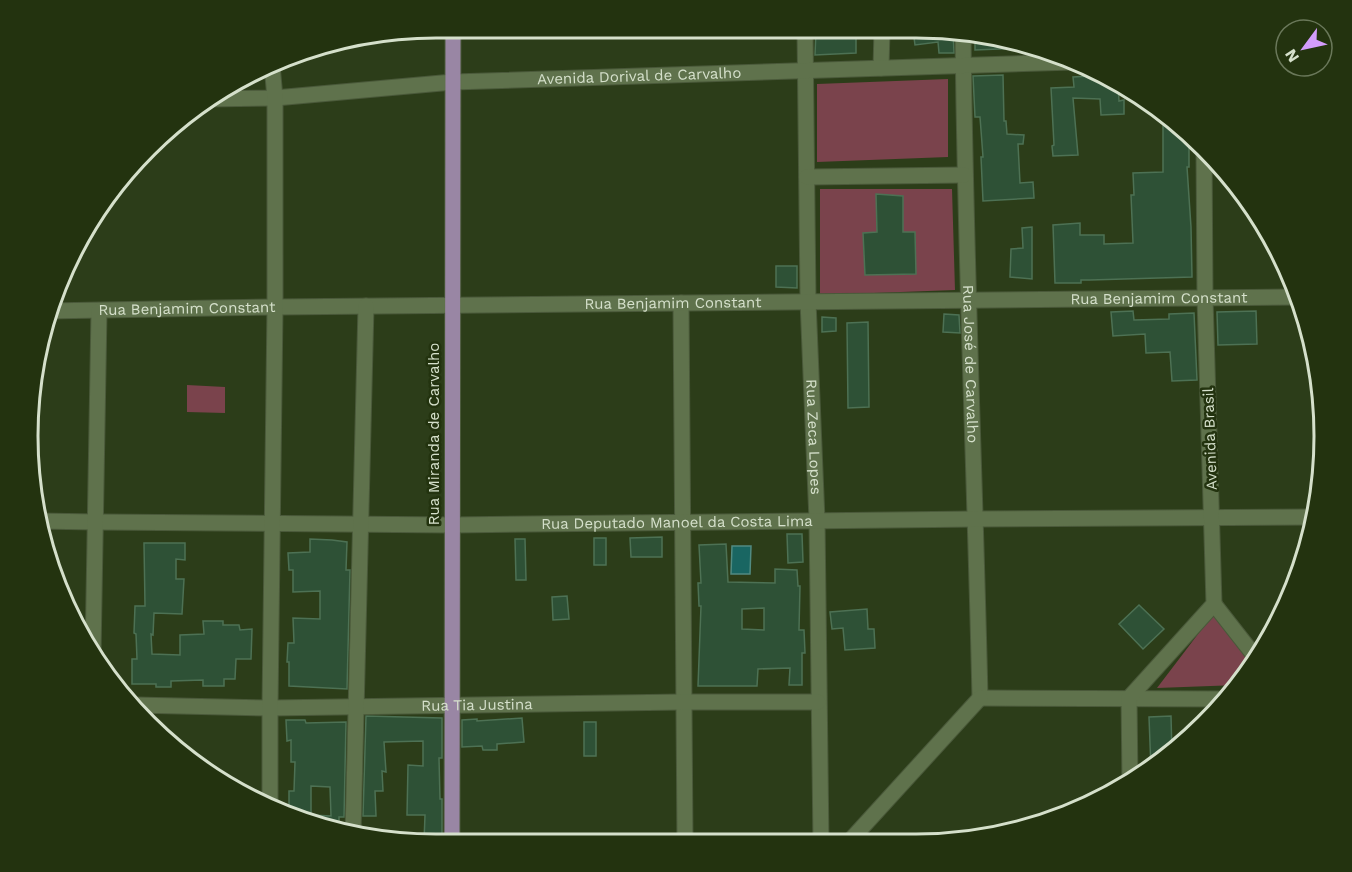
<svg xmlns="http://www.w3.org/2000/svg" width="1352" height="872" font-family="'Work Sans',sans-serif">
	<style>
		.green { fill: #7a434c }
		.water { fill: #196662; stroke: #518b82; stroke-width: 1.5 }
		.building { fill: #2e5136; stroke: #4d7154; stroke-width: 1.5; fill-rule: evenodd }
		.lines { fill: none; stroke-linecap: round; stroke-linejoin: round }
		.minor-casing { stroke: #4a593a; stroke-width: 17 }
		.major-casing { stroke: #4a593a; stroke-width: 17 }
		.minor { stroke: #5f724c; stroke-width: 15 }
		.major { stroke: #9986a4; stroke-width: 15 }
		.labels { text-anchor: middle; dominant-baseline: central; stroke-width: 5; stroke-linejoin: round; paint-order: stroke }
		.street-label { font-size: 15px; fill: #d5e0cb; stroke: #23330f }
		.rim { fill: none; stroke: #d5e0cb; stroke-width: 3 }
	</style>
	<rect width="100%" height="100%" fill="#2c3d19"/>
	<path class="green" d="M 948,79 L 948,157 L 817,162 L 817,84 Z
		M 820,189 L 952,189 L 955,290 L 820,295 Z
		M 187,385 L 225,387 L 225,413 L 187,412 Z
		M 1215,616 L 1252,665 L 1238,685 L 1157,688 L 1211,617 Z"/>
	<path class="water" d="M 732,546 L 751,546 L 750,574 L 731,574 Z"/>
	<path class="building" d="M 816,30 L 856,30 L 856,53 L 815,55 Z
		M 913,30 L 953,30 L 954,53 L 939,53 L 938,42 L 915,45 Z
		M 975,32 L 1022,46 L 1022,48 L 975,50 Z
		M 1003,75 L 1004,121 L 1006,121 L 1007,134 L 1024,135 L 1023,144 L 1018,144 L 1020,183 L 1033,182 L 1034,198 L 983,201 L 981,157 L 983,157 L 980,117 L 975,117 L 973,76 Z
		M 1106,75 L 1118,83 L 1119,101 L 1124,100 L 1124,114 L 1101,115 L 1100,99 L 1073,98 L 1078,155 L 1053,156 L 1052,146 L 1054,145 L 1051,88 L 1074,87 L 1073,77 Z
		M 1163,113 L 1185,128 L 1189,133 L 1189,167 L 1187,167 L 1191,227 L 1192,277 L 1090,280 L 1081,280 L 1081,283 L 1055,283 L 1053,225 L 1080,223 L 1080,235 L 1104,235 L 1104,244 L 1133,243 L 1131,195 L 1134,195 L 1133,173 L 1163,172 Z
		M 876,194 L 903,196 L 903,232 L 915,232 L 916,274 L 865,275 L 863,233 L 877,232 Z
		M 1032,227 L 1032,279 L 1010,277 L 1011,249 L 1023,248 L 1022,228 Z
		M 776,266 L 797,266 L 797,288 L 776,287 Z
		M 1133,311 L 1134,320 L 1169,319 L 1169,314 L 1194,313 L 1197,380 L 1172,381 L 1170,352 L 1146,353 L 1145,334 L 1113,336 L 1111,312 Z
		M 1256,311 L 1257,344 L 1218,345 L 1217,312 Z
		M 944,314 L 959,315 L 960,333 L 943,332 Z
		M 822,317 L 836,318 L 836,331 L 822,332 Z
		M 868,322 L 869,407 L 848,408 L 847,323 Z
		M 787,534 L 802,534 L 803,562 L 788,563 Z
		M 662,537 L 662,557 L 631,557 L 630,538 Z
		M 594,538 L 606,538 L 606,565 L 594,565 Z
		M 310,539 L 332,540 L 347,542 L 346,570 L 350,570 L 347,689 L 289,686 L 289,662 L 287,662 L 288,643 L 294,643 L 293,618 L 320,619 L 320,591 L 293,592 L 293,570 L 289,570 L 288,553 L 310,552 Z
		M 515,539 L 525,539 L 526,580 L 516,580 Z
		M 144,543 L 185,543 L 185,560 L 176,559 L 176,579 L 184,579 L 182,614 L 154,613 L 153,635 L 151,634 L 152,654 L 180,655 L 180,635 L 204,634 L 203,621 L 223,621 L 223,625 L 239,625 L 240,630 L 252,629 L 251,659 L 236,659 L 235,679 L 224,679 L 224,686 L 203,686 L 203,680 L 171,681 L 171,687 L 156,687 L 156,684 L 132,684 L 132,659 L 137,659 L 136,634 L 134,633 L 135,606 L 145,606 Z
		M 726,544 L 728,582 L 775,583 L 775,569 L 797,570 L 798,586 L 800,586 L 799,630 L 804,630 L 805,653 L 802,653 L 802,685 L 789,685 L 790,668 L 758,669 L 757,686 L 698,686 L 701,606 L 699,606 L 698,583 L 701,583 L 699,545 ZM 764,608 L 764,630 L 742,629 L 742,609 Z
		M 567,596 L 569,619 L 553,620 L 552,597 Z
		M 1139,605 L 1164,629 L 1143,649 L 1119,624 Z
		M 867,609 L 868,629 L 874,629 L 875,648 L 845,650 L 843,628 L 832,629 L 830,612 Z
		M 366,716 L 442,718 L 442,758 L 439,758 L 440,799 L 442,799 L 442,842 L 424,842 L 425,815 L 407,815 L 408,765 L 423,766 L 423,741 L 384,742 L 386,772 L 382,771 L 383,791 L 375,791 L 376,816 L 363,816 Z
		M 1171,716 L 1172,754 L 1165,761 L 1151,769 L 1149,717 Z
		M 522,718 L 524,742 L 497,744 L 497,750 L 483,750 L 482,746 L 462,747 L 462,720 L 477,719 L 477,721 Z
		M 286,720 L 305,720 L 306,723 L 346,722 L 344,817 L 339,817 L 339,830 L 291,817 L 291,810 L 289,810 L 289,791 L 294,791 L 295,762 L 291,762 L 291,740 L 287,741 ZM 311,786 L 330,787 L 331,816 L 311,815 Z
		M 584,722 L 596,722 L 596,756 L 584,756 Z"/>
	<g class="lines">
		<defs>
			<g id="minor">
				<path id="s1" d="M 805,29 L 808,301 L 817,520 L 821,844"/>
				<path id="s2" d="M 963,31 C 965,253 975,476 980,698"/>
				<path d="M 881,68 L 882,30"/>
				<path id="s3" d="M 206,99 L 275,98 L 453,82 L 1073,62"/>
				<path d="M 807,177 L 964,175"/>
				<path d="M 681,303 L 685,843"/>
				<path id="s4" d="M 47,311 L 275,307 L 1299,297"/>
				<path id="s5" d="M 39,521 L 96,522 L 452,525 L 976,519 L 1315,517"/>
				<path d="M 1214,604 L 1257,659"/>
				<path d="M 93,655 L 99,311"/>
				<path d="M 980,698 L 1228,699"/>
				<path id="s6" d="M 135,705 L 270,708 L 683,702 L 818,702"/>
				<path d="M 1130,782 L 1129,698 L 1214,604 L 1205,298 L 1204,148"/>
				<path d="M 270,808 L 270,708 L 275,307 L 275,98 L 272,65"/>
				<path d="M 353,834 L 366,306"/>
				<path d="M 847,844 L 980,698"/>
			</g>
			<path id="major" d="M 452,842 L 453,27"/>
		</defs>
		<use href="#minor" class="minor-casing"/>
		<use href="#major" class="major-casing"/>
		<use href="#minor" class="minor"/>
		<use href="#major" class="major"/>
	</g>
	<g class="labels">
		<g class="street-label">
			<text stroke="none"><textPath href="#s3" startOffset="434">Avenida Dorival de Carvalho</textPath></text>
			<text stroke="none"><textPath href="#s4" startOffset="1112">Rua Benjamim Constant</textPath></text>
			<text stroke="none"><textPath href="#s4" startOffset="626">Rua Benjamim Constant</textPath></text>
			<text stroke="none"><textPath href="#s4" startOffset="140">Rua Benjamim Constant</textPath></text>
			<text stroke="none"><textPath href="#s2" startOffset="333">Rua José de Carvalho</textPath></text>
			<text transform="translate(434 434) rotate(-90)">Rua Miranda de Carvalho</text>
			<text stroke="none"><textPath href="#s1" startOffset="408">Rua Zeca Lopes</textPath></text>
			<text transform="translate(1210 439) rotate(-92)">Avenida Brasil</text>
			<text stroke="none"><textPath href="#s5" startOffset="638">Rua Deputado Manoel da Costa Lima</textPath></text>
			<text stroke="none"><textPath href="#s6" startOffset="342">Rua Tia Justina</textPath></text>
		</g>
	</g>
	<path d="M0 0H1352V872H0ZM436 38H916A398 398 0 0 1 1314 436V436A398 398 0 0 1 916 834H436A398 398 0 0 1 38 436V436A398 398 0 0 1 436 38Z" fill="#23330f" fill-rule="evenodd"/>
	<path class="rim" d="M436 38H916A398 398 0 0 1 1314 436V436A398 398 0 0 1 916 834H436A398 398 0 0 1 38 436V436A398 398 0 0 1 436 38Z"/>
	<g transform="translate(1304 48) rotate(237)"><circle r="28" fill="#23330f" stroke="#6a785a" stroke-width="1.5"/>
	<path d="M0-4.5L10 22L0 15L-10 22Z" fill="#d39cfc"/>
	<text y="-9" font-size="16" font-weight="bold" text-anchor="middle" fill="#d5e0cb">N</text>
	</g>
</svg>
